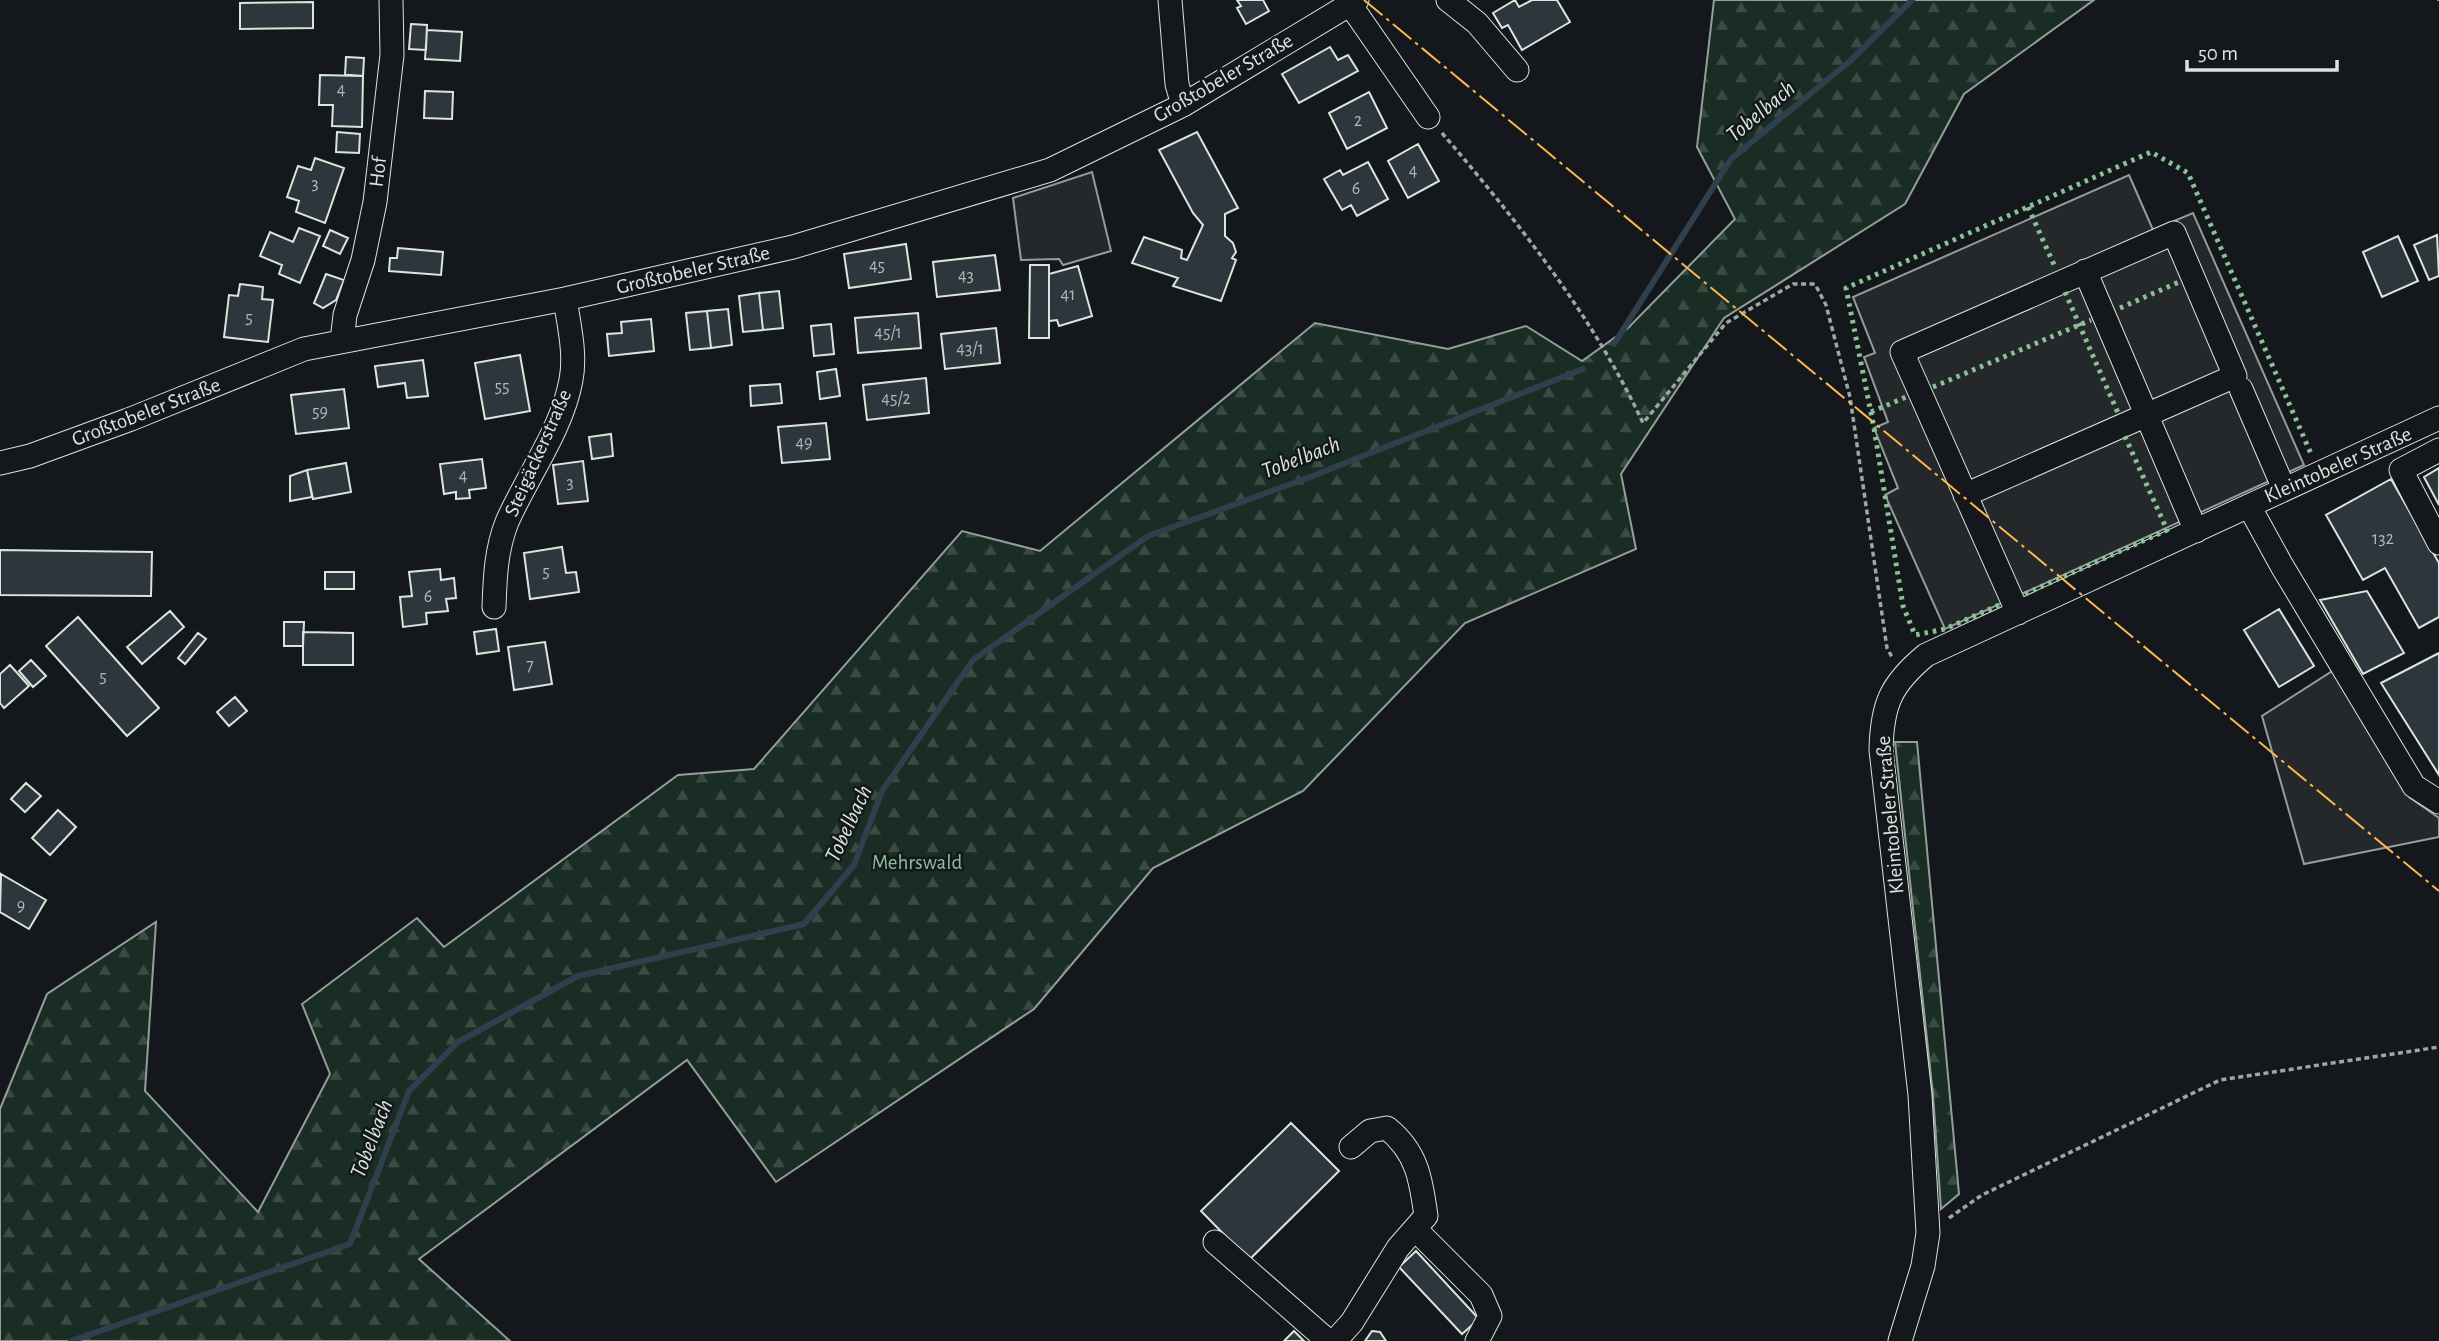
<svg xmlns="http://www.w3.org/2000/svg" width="2439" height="1341" font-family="'Alegreya Sans',sans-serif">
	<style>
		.forest { fill: url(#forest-firs); stroke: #939e99; stroke-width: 2 }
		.parking { fill: #24282b; stroke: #939e99; stroke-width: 2 }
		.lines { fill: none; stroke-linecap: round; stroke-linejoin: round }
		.stream { stroke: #2f3f4d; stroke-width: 6 }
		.building { fill: #2c363c; stroke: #d8e6dc; stroke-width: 2 }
		.minor-casing { stroke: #d8e6dc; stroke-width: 25 }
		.path { stroke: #9da8a2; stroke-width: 3.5; stroke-dasharray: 5 3.5; stroke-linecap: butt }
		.minor { stroke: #14181c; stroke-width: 23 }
		.hedge { stroke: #8ac095; stroke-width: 5; stroke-dasharray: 3.5 5; stroke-linecap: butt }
		.power { stroke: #ffb74d; stroke-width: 2; stroke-dasharray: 24 5 3.5 5; stroke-linecap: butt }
		.labels { text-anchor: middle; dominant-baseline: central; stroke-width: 5; stroke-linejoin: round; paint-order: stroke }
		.number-label { font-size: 18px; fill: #adbab4 }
		.street-label { font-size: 21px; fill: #d8e6dc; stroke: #14181c }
		.park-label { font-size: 21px; fill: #8ac095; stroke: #14181c }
		.water-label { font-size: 23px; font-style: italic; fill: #d8e6dc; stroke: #14181c }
	</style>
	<defs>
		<pattern id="forest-firs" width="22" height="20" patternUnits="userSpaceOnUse" patternTransform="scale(1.75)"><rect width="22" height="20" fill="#1a2d24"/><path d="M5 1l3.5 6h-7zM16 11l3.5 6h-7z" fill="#3b4b43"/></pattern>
	</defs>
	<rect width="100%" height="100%" fill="#14181c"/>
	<path class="forest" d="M 1714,0 L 2094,0 L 1964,94 L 1905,204 L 1724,318 L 1621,474 L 1636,549 L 1465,623 L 1303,791 L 1153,868 L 1034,1009 L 776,1182 L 687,1060 L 419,1259 L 510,1341 L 0,1341 L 0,1109 L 47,994 L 156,922 L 145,1091 L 258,1212 L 330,1074 L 302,1004 L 417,918 L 444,947 L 678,775 L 754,769 L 962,531 L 1040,551 L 1315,323 L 1448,349 L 1526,326 L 1582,361 L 1628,328 L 1735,219 L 1697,147 Z
		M 1895,742 L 1917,742 L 1959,1194 L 1941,1209 L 1933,1095 Z"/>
	<path class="parking" d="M 1092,172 L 1111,251 L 1063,265 L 1059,259 L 1021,260 L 1013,198 Z
		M 2129,175 L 2153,230 L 2193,213 L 2304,465 L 1945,629 L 1885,495 L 1898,488 L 1874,428 L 1888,422 L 1864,357 L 1875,353 L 1853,297 Z
		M 2334,670 L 2409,797 L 2439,818 L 2439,837 L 2304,864 L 2262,716 Z"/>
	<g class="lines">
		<path class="stream" d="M 1614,344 L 1731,159 L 1850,61 L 1912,0
			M 71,1341 L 350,1244 L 409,1091 L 458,1042 L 578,976 L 804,924 L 854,865 L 882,791 L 973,660 L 1148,536 L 1310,477 L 1583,369"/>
	</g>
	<path class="building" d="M 1237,0 L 1263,0 L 1269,11 L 1246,24 L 1237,8 L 1241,6 Z
		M 1515,0 L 1519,7 L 1532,0 L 1557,0 L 1570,22 L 1522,50 L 1508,25 L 1502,28 L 1493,13 Z
		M 313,2 L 313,28 L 240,29 L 240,3 Z
		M 411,24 L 427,25 L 426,50 L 409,49 Z
		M 427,30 L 462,32 L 460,61 L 425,59 Z
		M 1330,47 L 1338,60 L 1348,55 L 1358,71 L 1299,103 L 1282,74 Z
		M 346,57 L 364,58 L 363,76 L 345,75 Z
		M 320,75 L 363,76 L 362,127 L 332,126 L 333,105 L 319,105 Z
		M 425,91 L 453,92 L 452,119 L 424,118 Z
		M 1369,92 L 1387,128 L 1347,149 L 1329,113 Z
		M 337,132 L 360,134 L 359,153 L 336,152 Z
		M 1197,132 L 1238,208 L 1225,214 L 1225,236 L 1233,243 L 1236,252 L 1232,258 L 1236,260 L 1221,301 L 1173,286 L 1178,278 L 1132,263 L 1144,237 L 1182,250 L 1181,258 L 1187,260 L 1203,225 L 1193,213 L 1159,150 Z
		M 1418,144 L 1439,181 L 1408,198 L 1388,161 Z
		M 315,158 L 344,168 L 325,223 L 296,212 L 299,201 L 287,197 L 298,166 L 311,170 Z
		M 1368,162 L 1388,199 L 1357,216 L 1351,205 L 1342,210 L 1324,179 L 1340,170 L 1343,175 Z
		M 299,228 L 320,236 L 300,283 L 279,274 L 282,265 L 260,256 L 270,232 L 293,242 Z
		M 330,230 L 348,238 L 340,254 L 323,246 Z
		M 2437,235 L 2439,276 L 2429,280 L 2414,245 Z
		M 2398,236 L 2418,281 L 2382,297 L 2363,252 Z
		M 906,244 L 911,279 L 849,288 L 844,254 Z
		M 398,248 L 443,252 L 441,275 L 389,271 L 390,258 L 397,258 Z
		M 995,255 L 1000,290 L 937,297 L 933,262 Z
		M 1030,265 L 1049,265 L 1049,338 L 1029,338 Z
		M 1078,266 L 1092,316 L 1059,326 L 1057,320 L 1049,321 L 1049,274 Z
		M 326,274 L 344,280 L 336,300 L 323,308 L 314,303 Z
		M 240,284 L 263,287 L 262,299 L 273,300 L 268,342 L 224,337 L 229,295 L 238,296 Z
		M 779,291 L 783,328 L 763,330 L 759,293 Z
		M 759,293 L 763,330 L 743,332 L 739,296 Z
		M 728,309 L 732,345 L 711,348 L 707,311 Z
		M 707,311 L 711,348 L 690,350 L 686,313 Z
		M 918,313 L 921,348 L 858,353 L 855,318 Z
		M 651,319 L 654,351 L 609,356 L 607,334 L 622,333 L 621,322 Z
		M 831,324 L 834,354 L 814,356 L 811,326 Z
		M 996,328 L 1000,363 L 945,369 L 941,334 Z
		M 520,355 L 530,411 L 485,419 L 475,363 Z
		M 423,360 L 428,396 L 407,398 L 405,383 L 378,387 L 375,366 Z
		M 836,369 L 840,396 L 820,399 L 817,372 Z
		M 926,378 L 929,413 L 867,420 L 863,385 Z
		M 780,384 L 782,403 L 751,406 L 750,386 Z
		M 344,389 L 349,428 L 296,434 L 291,395 Z
		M 826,423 L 830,459 L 782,463 L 778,427 Z
		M 611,434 L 613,456 L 592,459 L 589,437 Z
		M 482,459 L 486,488 L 469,490 L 470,498 L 456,499 L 456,492 L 444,494 L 440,464 Z
		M 583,461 L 588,501 L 558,504 L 553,465 Z
		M 346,463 L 351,492 L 313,499 L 307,470 Z
		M 2439,468 L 2439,505 L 2424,477 Z
		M 307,470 L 312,497 L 290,501 L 290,476 Z
		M 2391,479 L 2439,563 L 2439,617 L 2419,628 L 2385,568 L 2363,580 L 2326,515 Z
		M 562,547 L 566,573 L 576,572 L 579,592 L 530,599 L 524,553 Z
		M 0,550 L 152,552 L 151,596 L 0,595 Z
		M 440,569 L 441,580 L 454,578 L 456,598 L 446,599 L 448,611 L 426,613 L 427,624 L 403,627 L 400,597 L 412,596 L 409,572 Z
		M 325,572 L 354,572 L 354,589 L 325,589 Z
		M 2367,591 L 2404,653 L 2363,674 L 2320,600 Z
		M 2279,609 L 2314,666 L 2279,687 L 2244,630 Z
		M 170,611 L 184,627 L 142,664 L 127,647 Z
		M 78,617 L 159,708 L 127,736 L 46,646 Z
		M 284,622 L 304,622 L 303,646 L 284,646 Z
		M 496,629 L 499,651 L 477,654 L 474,632 Z
		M 303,632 L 353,633 L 353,665 L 303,665 Z
		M 198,633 L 206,639 L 185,664 L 178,658 Z
		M 545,642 L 552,684 L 514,690 L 508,647 Z
		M 2439,653 L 2439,775 L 2381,683 Z
		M 31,660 L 46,676 L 33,687 L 19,671 Z
		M 10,665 L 29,686 L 4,708 L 0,703 L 0,674 Z
		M 235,697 L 247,711 L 229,726 L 217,712 Z
		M 26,783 L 41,796 L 25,812 L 11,799 Z
		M 58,810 L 76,827 L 50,855 L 32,838 Z
		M 1,874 L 46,900 L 29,929 L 0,912 Z
		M 1291,1123 L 1339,1171 L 1249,1260 L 1201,1211 Z
		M 1416,1251 L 1479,1319 L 1462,1334 L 1399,1267 Z
		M 1294,1331 L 1304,1341 L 1284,1341 Z
		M 1372,1331 L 1380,1332 L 1386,1341 L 1365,1341 Z"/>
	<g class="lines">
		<defs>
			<path id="minor" d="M 1170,0 L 1177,84 L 1183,105
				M 1347,0 L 1428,117
				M 1448,0 L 1477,23 L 1517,70
				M 2085,271 L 2196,531
				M 342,341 L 345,315 L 363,260 L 375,202 L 392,55 L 391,0
				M 2241,389 L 2284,489
				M 2439,450 L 2401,470 L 2439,543
				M 0,463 L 30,456 L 131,419 L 304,349 L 565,299 L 793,247 L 1050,170 L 1183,105 L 1357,0
				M 1965,495 L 2235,376 L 2174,233 L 1902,352 L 2018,613
				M 2249,506 L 2282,566 L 2414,786 L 2439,802
				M 494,607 C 495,577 496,550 507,522 C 527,476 562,430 571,380 C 576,354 569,325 565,299
				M 1415,1229 L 1481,1295 L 1490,1316 L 1477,1341
				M 1215,1242 L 1328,1341
				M 1335,1341 L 1352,1322 L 1398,1248 L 1426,1216 C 1421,1179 1417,1152 1387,1128 L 1370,1131 L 1351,1147
				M 1900,1341 L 1923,1266 L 1928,1233 L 1920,1095 L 1881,750 C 1882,704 1891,684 1926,655 L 2439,418"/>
		</defs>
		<use href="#minor" class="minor-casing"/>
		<path class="path" d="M 2439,0 L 2439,1
			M 1442,133 C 1518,222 1593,316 1643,423 L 1726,323 L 1793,284 L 1815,284 L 1826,305 L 1850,397 L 1887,648 L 1893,659
			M 1949,1218 L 1982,1195 L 2220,1080 L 2439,1047"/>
		<use href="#minor" class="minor"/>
		<path class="hedge" d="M 2028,207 L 2056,269
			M 2065,292 L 2118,413
			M 2120,308 L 2179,282
			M 1933,387 L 2091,320
			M 1871,412 L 1906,397
			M 2025,594 L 2167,530 L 2123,432
			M 1999,605 L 1945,629 L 1915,635 L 1903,606 L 1874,428 L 1846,288 L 2151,152 L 2188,173 L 2312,456"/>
		<path class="power" d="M 1364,0 L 2439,891"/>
	</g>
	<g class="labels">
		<g class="number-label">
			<text x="341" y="90">4</text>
			<text x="1358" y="121">2</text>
			<text x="1413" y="171">4</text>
			<text x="315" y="184">3</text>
			<text x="1356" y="189">6</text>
			<text x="877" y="266">45</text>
			<text x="966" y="276">43</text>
			<text x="1068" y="295">41</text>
			<text x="249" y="318">5</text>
			<text x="888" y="333">45/1</text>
			<text x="970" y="349">43/1</text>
			<text x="502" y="387">55</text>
			<text x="896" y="399">45/2</text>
			<text x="320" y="412">59</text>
			<text x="804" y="443">49</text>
			<text x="463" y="476">4</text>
			<text x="570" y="483">3</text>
			<text x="2383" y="539">132</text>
			<text x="546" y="572">5</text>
			<text x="428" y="597">6</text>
			<text x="530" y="666">7</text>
			<text x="103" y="677">5</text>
			<text x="21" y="906">9</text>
		</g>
		<g class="street-label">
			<text transform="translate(1223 78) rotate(-30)">Großtobeler Straße</text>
			<text transform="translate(378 172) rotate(-83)">Hof</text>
			<text transform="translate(693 270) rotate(-13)">Großtobeler Straße</text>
			<text transform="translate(146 412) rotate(-21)">Großtobeler Straße</text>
			<text transform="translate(538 453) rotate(-66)">Steigäckerstraße</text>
			<text transform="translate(2338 465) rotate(-24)">Kleintobeler Straße</text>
			<text transform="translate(1890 815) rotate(-95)">Kleintobeler Straße</text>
		</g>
		<g class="park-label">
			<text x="917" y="862">Mehrswald</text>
		</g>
		<g class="water-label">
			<text transform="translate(1761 112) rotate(-40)">Tobelbach</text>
			<text transform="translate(1301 458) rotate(-21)">Tobelbach</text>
			<text transform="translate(849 824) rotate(-65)">Tobelbach</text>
			<text transform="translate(372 1139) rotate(-69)">Tobelbach</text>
		</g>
	</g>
	<path d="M2187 60v10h150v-10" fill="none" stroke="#d8e6dc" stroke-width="3.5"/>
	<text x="2198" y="60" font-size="21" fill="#d8e6dc" stroke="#14181c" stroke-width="5" paint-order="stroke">50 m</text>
</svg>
